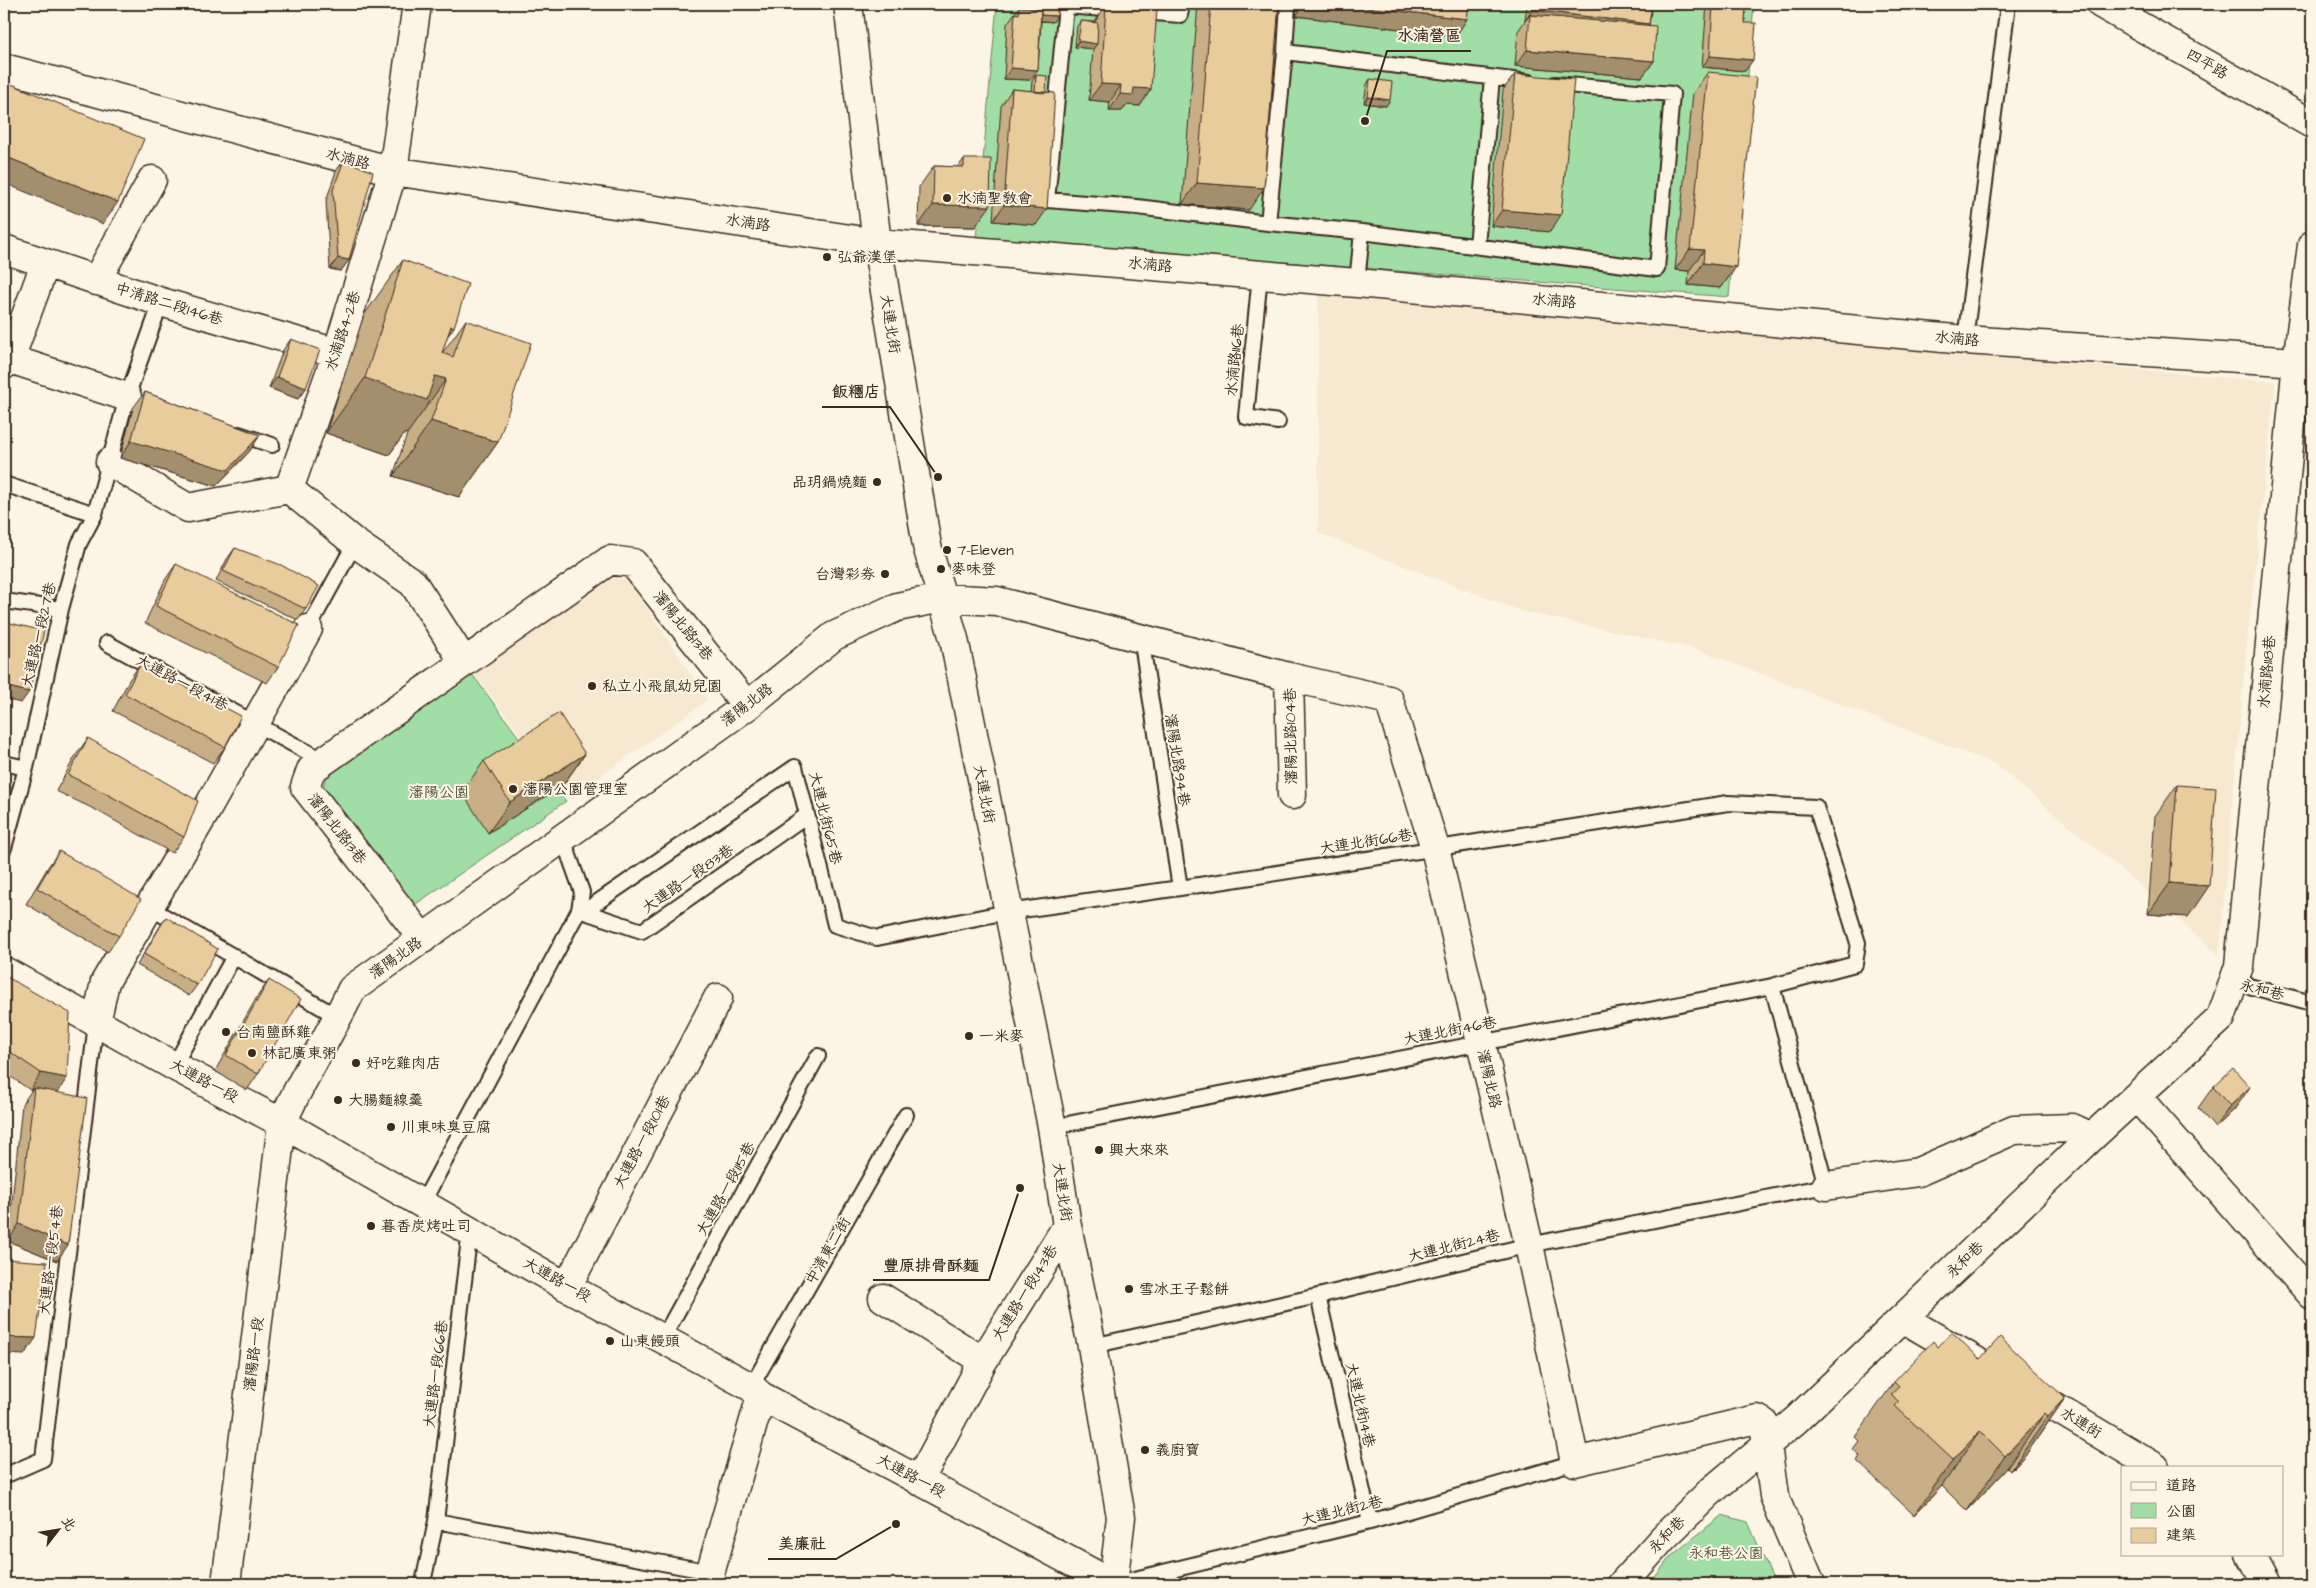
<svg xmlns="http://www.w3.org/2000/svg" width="2316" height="1588" font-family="'Architects Daughter','LXGW WenKai TC',sans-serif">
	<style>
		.built { fill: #f6e9cf }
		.green { fill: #a0dea5; stroke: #6e8462 }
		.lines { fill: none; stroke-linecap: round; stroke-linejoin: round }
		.service-casing { stroke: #3b2a1e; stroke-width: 18 }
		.minor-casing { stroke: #3b2a1e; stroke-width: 31 }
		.service { stroke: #fcf5e5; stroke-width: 14 }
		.minor { stroke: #fcf5e5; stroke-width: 28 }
		.wall { fill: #c8af86; stroke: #3b2a1e }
		.shaded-wall { fill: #a38f6d; stroke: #3b2a1e }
		.building { fill: #e9cc9c; stroke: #3b2a1e }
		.poi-dot { fill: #3b2a1e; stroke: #fcf5e5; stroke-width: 2 }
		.labels { text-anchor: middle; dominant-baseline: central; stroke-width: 4; stroke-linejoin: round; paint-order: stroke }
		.street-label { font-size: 15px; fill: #3b2a1e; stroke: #fcf5e5 }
		.poi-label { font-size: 15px; fill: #3b2a1e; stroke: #fcf5e5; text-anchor: start }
		.park-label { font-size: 15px; fill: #545740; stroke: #fcf5e5 }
		.leader { fill: none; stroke: #3b2a1e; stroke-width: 2 }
		.callout-dot { fill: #3b2a1e; stroke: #fcf5e5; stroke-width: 2 }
		.callout-label { font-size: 16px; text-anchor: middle; font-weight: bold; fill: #3b2a1e; stroke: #fcf5e5; stroke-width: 4; stroke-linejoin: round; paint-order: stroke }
	</style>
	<rect width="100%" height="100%" fill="#fcf5e5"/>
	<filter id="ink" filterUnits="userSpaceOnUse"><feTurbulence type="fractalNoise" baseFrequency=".02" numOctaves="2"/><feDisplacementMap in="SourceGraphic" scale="10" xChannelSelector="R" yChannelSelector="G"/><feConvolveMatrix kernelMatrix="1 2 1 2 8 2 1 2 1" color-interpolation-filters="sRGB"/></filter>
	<g filter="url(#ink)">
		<path class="built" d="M 1318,295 L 2275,382 L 2245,664 L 2219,955 L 2121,869 L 1995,764 L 1699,650 L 1521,611 L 1318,533 Z
			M 612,573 L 626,577 L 708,700 L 568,799 L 474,673 Z"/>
		<path class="green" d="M 997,4 L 1754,4 L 1729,297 L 976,238 Z
			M 472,674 L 566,801 L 413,906 L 401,905 L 323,787 L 328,772 Z
			M 1722,1515 L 1748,1522 L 1775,1584 L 1650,1584 L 1670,1557 Z"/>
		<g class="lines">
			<defs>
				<path id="service" d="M 1182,4 L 1180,15 L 1066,6 L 1047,200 L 1137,207 L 1268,223
					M 1285,52 L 1288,4
					M 1362,232 L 1268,223 L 1285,52 L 1529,82
					M 1477,246 L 1492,78
					M 1260,275 L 1246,417 L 1278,422
					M 1357,283 L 1362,232 L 1657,269 L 1672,94 L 1555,84
					M 1965,340 L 2008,4
					M 239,434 L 272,445
					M 4,484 L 95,514
					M 4,601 L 61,609
					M 305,628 L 308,629 L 355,543
					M 1141,637 L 1180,888
					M 107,643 L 324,761
					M 4,763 L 26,768
					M 4,848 L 26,768 L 61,609 L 79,544 L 95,514 L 127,397 L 161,302
					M 145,905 L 338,1017
					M 579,910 L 642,931 L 807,815
					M 583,912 L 795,767 L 835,925 L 877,938 L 1007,912 L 1180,888 L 1728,803 L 1816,807 L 1858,943 L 1855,964 L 1772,986 L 1052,1127
					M 2234,982 L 2312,1003
					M 174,1066 L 234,956
					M 422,1204 L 579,910 L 582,892 L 562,836
					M 470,1230 L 436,1521 L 711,1572
					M 1318,1296 L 1370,1522
					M 663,1338 L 818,1056
					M 1092,1346 L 1318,1296 L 1529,1245 L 1826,1186 L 1772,986
					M 751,1387 L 906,1115
					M 4,1476 L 43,1459 L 96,1023
					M 424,1578 L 436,1521
					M 1114,1584 L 1370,1522 L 1575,1462"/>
				<path id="minor" d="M 848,4 L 877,243 L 927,546 L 954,639 L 1052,1127 L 1067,1226 L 1092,1346 L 1121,1517 L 1113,1584
					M 2101,4 L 2312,124
					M 4,68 L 393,171 L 877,243 L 1357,283 L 1965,340 L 2312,363
					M 4,249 L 161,302 L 337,353
					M 96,281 L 152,180
					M 10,359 L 127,397
					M 4,365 L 10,359 L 45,264
					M 110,462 L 188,508 L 289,489 L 355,543 L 413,583 L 464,662
					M 289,489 L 337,353 L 393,171 L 417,4
					M 1289,677 L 1292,795
					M 423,939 L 305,787 L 311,770 L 610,560 L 633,563 L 747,706
					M 4,971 L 174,1066 L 282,1123 L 567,1287 L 751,1387 L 761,1396 L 1113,1584
					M 96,1023 L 105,982 L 206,811 L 308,629
					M 2137,1097 L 2312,1295
					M 1826,1186 L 1918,1172 L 2014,1130 L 2072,1128 L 2092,1137
					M 567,1287 L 718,998
					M 883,1298 L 983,1361
					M 1904,1319 L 1976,1361
					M 2026,1390 L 2155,1467
					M 919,1481 L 983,1361 L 1067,1226
					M 2250,1554 L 2266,1584
					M 226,1584 L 282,1123 C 302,1077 330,1035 352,989 L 747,706 L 834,636 L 897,607 L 942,598 L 997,601 L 1289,677 L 1389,700 L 1435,848 L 1529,1245 L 1575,1462 L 1757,1419 L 1764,1423 L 1774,1496 L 1811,1584
					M 707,1584 L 761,1396
					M 1622,1584 L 1663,1538 L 1710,1492 L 1796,1420 L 2092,1137 L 2221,1018 L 2239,966 L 2297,362 L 2312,245"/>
			</defs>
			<use href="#service" class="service-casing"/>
			<use href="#minor" class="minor-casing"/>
			<use href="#service" class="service"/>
			<use href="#minor" class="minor"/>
		</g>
		<path class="wall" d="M 1037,4 L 1058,4 L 1053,22 L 1041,21 L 1038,70 L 1030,80 L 1004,79 L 1007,24 L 1019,7 L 1036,9 Z
			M 1198,4 L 1279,4 L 1249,210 L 1182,204 Z
			M 1297,4 L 1469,4 L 1456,36 L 1296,16 Z
			M 1527,4 L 1652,4 L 1649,25 L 1654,61 L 1642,77 L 1515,66 L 1518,31 L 1525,21 Z
			M 1707,4 L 1746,4 L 1745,23 L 1745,71 L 1702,67 Z
			M 1106,5 L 1151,89 L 1140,106 L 1127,105 L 1122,111 L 1109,111 L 1110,102 L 1089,100 L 1093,49 L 1075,47 L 1077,26 L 1081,21 L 1095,22 Z
			M 1708,72 L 1736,267 L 1721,288 L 1688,285 L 1689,271 L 1675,270 L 1693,93 Z
			M 1515,74 L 1550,232 L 1491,226 L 1503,90 Z
			M 1036,75 L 1036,225 L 993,221 L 1001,106 L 1012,89 L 1031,91 L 1032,81 Z
			M 1370,79 L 1386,106 L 1364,103 L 1367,84 Z
			M 964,159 L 975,227 L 918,226 L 919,187 L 934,166 L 958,167 Z
			M 344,160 L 341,271 L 330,269 L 326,201 L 336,171 Z
			M 403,260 L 443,352 L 466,320 L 498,442 L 459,497 L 393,476 L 407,434 L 405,433 L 389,455 L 326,433 L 364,315 Z
			M 291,339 L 306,388 L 298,399 L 269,388 L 283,350 Z
			M 145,392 L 260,435 L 249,452 L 216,486 L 120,458 L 133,408 Z
			M 235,548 L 306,609 L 298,620 L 216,581 L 227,559 Z
			M 176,564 L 278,667 L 267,683 L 145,623 L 165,580 Z
			M 141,663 L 225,747 L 213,763 L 113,711 L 129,680 Z
			M 88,738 L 184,837 L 172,853 L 94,809 L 56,791 L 76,755 Z
			M 585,754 L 563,785 L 488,833 L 462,792 L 484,761 Z
			M 2177,785 L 2188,917 L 2148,914 L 2155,816 Z
			M 59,851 L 119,936 L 108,952 L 26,904 L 48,867 Z
			M 166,917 L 197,985 L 189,996 L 137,965 L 159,928 Z
			M 7,977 L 57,1092 L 57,1261 L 8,1241 L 22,1104 L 32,1090 L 30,1090 L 4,1072 L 4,982 Z
			M 269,980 L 258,1074 L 247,1090 L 215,1071 L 257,997 Z
			M 2213,1087 L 2235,1109 L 2215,1128 L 2198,1108 Z
			M 1938,1347 L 1980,1359 L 2065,1398 L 2027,1453 L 2010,1471 L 2007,1468 L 1967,1511 L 1942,1486 L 1914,1515 L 1857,1461 L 1860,1456 L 1853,1449 L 1859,1441 L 1855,1437 L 1894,1382 Z"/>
		<path class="shaded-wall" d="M 1304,4 L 1338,4 L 1467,19 L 1456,36 L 1296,16 Z
			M 1532,10 L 1649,24 L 1642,35 L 1530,15 L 1525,21 Z
			M 1039,15 L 1057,16 L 1053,22 L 1035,20 Z
			M 1078,41 L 1097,44 L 1093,49 L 1075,47 Z
			M 1527,50 L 1654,61 L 1642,77 L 1515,66 Z
			M 1710,56 L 1753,60 L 1745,71 L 1702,67 Z
			M 1011,68 L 1038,70 L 1030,80 L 1004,79 Z
			M 1101,84 L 1121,85 L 1110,102 L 1089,100 Z
			M 1134,88 L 1151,89 L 1140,106 L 1127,105 L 1122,111 L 1109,111 L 1120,94 Z
			M 1368,97 L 1390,100 L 1386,106 L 1364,103 Z
			M 4,156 L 118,202 L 103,224 L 4,183 Z
			M 1197,183 L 1264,188 L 1249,210 L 1182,204 Z
			M 933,205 L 990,206 L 975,227 L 918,226 Z
			M 1004,205 L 1047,209 L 1036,225 L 993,221 Z
			M 1502,210 L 1561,215 L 1550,232 L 1491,226 Z
			M 1690,249 L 1704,250 L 1689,271 L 1675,270 Z
			M 338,258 L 349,260 L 341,271 L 330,269 Z
			M 1703,263 L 1736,267 L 1721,288 L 1688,285 Z
			M 451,326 L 454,327 L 416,382 Z
			M 435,376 L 446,379 L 407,434 L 405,433 L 389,455 L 326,433 L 365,378 Z
			M 277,377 L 306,388 L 298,399 L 269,388 Z
			M 431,421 L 498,442 L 459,497 L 393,476 Z
			M 260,435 L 249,452 L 216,486 L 120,458 L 131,441 Z
			M 4,686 L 29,692 L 21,703 L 4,699 Z
			M 585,754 L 563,785 L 488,833 L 510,802 Z
			M 2170,883 L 2209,886 L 2188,917 L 2148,914 Z
			M 41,1073 L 67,1078 L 56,1095 L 34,1088 L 32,1090 L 30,1090 Z
			M 2250,1087 L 2235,1109 L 2215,1128 L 2230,1106 Z
			M 19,1224 L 68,1245 L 57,1261 L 8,1241 Z
			M 4,1337 L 36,1338 L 24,1355 L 4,1354 Z
			M 2065,1398 L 2027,1453 L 2010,1471 L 2048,1416 Z
			M 2045,1413 L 2007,1468 L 1967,1511 L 2005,1456 Z
			M 1980,1431 L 1942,1486 L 1914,1515 L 1953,1460 Z"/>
		<path class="building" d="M 1040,4 L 1058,4 L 1057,16 L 1041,15 L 1041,9 L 1040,9 Z
			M 1211,4 L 1279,4 L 1264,188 L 1197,183 Z
			M 1338,4 L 1469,4 L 1467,19 Z
			M 1533,4 L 1652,4 L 1649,24 L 1532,10 Z
			M 1713,4 L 1746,4 L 1745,23 L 1756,23 L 1753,60 L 1710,56 Z
			M 1106,5 L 1157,9 L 1151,89 L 1134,88 L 1133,95 L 1120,94 L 1121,85 L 1101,84 Z
			M 1019,7 L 1041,9 L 1038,70 L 1011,68 L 1015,13 L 1019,14 Z
			M 1530,15 L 1656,26 L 1654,61 L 1527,50 Z
			M 1081,21 L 1098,23 L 1097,44 L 1078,41 Z
			M 1708,72 L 1756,77 L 1736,267 L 1703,263 L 1704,250 L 1690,249 Z
			M 1515,74 L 1574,79 L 1561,215 L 1502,210 Z
			M 1036,75 L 1047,76 L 1046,93 L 1035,92 Z
			M 1370,79 L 1392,82 L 1390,100 L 1368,97 Z
			M 4,81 L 144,139 L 118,202 L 4,156 Z
			M 1012,89 L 1055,93 L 1047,209 L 1004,205 Z
			M 964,159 L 991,159 L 990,206 L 933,205 L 934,166 L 964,167 Z
			M 344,160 L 373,172 L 349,260 L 338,258 L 333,190 Z
			M 403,260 L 468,284 L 454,327 L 451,326 L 442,353 L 453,357 L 466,320 L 531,343 L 498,442 L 431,421 L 446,379 L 435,376 L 427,400 L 365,378 Z
			M 291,339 L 320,350 L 306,388 L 277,377 Z
			M 145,392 L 260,435 L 228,470 L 131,441 Z
			M 235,548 L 281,565 L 319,586 L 306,609 L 223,571 Z
			M 176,564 L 299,625 L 278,667 L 156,606 Z
			M 6,622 L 44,631 L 29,692 L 4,686 L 4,629 Z
			M 141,663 L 241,716 L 225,747 L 125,694 Z
			M 559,713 L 585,754 L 510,802 L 484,761 Z
			M 88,738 L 198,801 L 184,837 L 105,793 L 68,775 Z
			M 2177,785 L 2216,788 L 2209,886 L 2170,883 Z
			M 59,851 L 141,899 L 119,936 L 37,888 Z
			M 166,917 L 218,949 L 197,985 L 144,954 Z
			M 7,977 L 70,1013 L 67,1078 L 41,1073 L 4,1048 L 4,984 Z
			M 269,980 L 301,999 L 258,1074 L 226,1055 Z
			M 2233,1068 L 2250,1087 L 2230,1106 L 2213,1087 Z
			M 34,1088 L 87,1098 L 68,1245 L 19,1224 Z
			M 4,1259 L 47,1262 L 36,1338 L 4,1337 Z
			M 1952,1332 L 1980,1359 L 2000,1337 L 2065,1398 L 2048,1416 L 2045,1413 L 2005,1456 L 1980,1431 L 1953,1460 L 1895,1406 L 1899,1402 L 1891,1394 L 1899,1387 L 1894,1382 L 1933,1341 L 1938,1347 Z"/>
	</g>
	<g class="poi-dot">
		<circle cx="947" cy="198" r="5"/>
		<circle cx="827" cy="257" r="5"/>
		<circle cx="877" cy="482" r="5"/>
		<circle cx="947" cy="550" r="5"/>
		<circle cx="941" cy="569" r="5"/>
		<circle cx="885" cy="574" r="5"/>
		<circle cx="592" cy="686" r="5"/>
		<circle cx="513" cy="789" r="5"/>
		<circle cx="226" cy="1032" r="5"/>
		<circle cx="969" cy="1036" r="5"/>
		<circle cx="252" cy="1053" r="5"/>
		<circle cx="356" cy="1063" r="5"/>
		<circle cx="338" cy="1100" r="5"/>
		<circle cx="391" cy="1127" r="5"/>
		<circle cx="1099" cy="1150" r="5"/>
		<circle cx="371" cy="1226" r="5"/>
		<circle cx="1129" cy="1289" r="5"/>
		<circle cx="610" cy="1341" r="5"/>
		<circle cx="1145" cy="1450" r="5"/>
	</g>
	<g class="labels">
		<g class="street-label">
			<text transform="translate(2207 64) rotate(30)">四平路</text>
			<text transform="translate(348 159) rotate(15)">水湳路</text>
			<text transform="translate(748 223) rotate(9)">水湳路</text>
			<text transform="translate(1150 265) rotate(5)">水湳路</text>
			<text transform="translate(1554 301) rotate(5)">水湳路</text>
			<text transform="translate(169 304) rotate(17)">中清路二段146巷</text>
			<text transform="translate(890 324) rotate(81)">大連北街</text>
			<text transform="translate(343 331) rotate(-72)">水湳路4-2巷</text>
			<text transform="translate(1957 339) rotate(5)">水湳路</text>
			<text transform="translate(1235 360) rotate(-84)">水湳路116巷</text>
			<text transform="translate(683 626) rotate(51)">瀋陽北路13巷</text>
			<text transform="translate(39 635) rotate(-77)">大連路一段27巷</text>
			<text transform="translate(2267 672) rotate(-85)">水湳路118巷</text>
			<text transform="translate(182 683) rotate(28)">大連路一段41巷</text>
			<text transform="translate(747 705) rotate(-37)">瀋陽北路</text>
			<text transform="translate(1291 736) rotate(-91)">瀋陽北路104巷</text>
			<text transform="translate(1177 760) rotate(81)">瀋陽北路94巷</text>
			<text transform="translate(984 794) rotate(79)">大連北街</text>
			<text transform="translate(825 818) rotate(76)">大連北街65巷</text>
			<text transform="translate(337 829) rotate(52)">瀋陽北路13巷</text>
			<text transform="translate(1366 842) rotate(-9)">大連北街66巷</text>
			<text transform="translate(688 879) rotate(-35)">大連路一段83巷</text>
			<text transform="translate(396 958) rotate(-35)">瀋陽北路</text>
			<text transform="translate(2262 990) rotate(14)">永和巷</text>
			<text transform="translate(1450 1031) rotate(-11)">大連北街46巷</text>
			<text transform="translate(1489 1079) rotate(77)">瀋陽北路</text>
			<text transform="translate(204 1081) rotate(28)">大連路一段</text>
			<text transform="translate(642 1142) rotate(-62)">大連路一段101巷</text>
			<text transform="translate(726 1189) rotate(-61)">大連路一段115巷</text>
			<text transform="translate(1062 1192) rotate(81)">大連北街</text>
			<text transform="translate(1454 1246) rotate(-14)">大連北街24巷</text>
			<text transform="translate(828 1251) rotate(-60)">中清東二街</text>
			<text transform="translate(51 1260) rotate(-83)">大連路一段54巷</text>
			<text transform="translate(1965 1260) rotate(-44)">永和巷</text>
			<text transform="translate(557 1280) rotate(29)">大連路一段</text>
			<text transform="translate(1025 1293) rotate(-58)">大連路一段143巷</text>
			<text transform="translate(254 1354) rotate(-83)">瀋陽路一段</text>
			<text transform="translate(436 1374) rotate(-83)">大連路一段66巷</text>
			<text transform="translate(1360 1405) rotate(77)">大連北街14巷</text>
			<text transform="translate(2081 1423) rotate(31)">水連街</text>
			<text transform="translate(911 1476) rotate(28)">大連路一段</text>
			<text transform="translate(1342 1511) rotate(-14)">大連北街2巷</text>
			<text transform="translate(1667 1535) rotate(-46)">永和巷</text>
		</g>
		<g class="poi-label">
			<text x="957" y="198">水湳聖教會</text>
			<text x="837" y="257">弘爺漢堡</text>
			<text x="867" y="482" text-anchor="end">品玥鍋燒麵</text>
			<text x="957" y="550">7-Eleven</text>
			<text x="951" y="569">麥味登</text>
			<text x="875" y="574" text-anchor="end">台灣彩券</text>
			<text x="602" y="686">私立小飛鼠幼兒園</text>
			<text x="523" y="789">瀋陽公園管理室</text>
			<text x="236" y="1032">台南鹽酥雞</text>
			<text x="979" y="1036">一米麥</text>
			<text x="262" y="1053">林記廣東粥</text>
			<text x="366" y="1063">好吃雞肉店</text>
			<text x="348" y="1100">大腸麵線羹</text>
			<text x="401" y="1127">川東味臭豆腐</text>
			<text x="1109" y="1150">興大來來</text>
			<text x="381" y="1226">暮香炭烤吐司</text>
			<text x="1139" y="1289">雪冰王子鬆餅</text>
			<text x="620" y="1341">山東饅頭</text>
			<text x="1155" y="1450">義廚寶</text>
		</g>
		<g class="park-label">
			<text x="439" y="792">瀋陽公園</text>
			<text x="1726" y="1553">永和巷公園</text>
		</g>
	</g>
	<path class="leader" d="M1365 121L1387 51H1471M938 477L890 407H822M1020 1188L989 1280H873M896 1524L836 1559H768"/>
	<g class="callout-dot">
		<circle cx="1365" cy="121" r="5"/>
		<circle cx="938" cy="477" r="5"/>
		<circle cx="1020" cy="1188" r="5"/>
		<circle cx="896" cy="1524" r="5"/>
	</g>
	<g class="callout-label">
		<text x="1429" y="41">水湳營區</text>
		<text x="856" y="397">飯糰店</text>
		<text x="931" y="1271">豐原排骨酥麵</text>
		<text x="802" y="1549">美廉社</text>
	</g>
	<rect width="2316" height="1588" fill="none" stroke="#fcf5e5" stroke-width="20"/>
	<rect x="10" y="10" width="2296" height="1568" fill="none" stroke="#3b2a1e" stroke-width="2" filter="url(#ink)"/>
	<rect x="2121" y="1466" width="162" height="90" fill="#fcf5e5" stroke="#afa495"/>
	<rect x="2131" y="1482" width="25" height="8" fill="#fcf5e5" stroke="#afa495"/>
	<text x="2166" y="1490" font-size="15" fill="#3b2a1e">道路</text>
	<rect x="2131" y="1503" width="25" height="15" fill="#a0dea5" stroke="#afa495"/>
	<text x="2166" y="1516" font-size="15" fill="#3b2a1e">公園</text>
	<rect x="2131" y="1528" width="25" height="15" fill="#e9cc9c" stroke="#afa495"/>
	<text x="2166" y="1540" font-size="15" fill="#3b2a1e">建築</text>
	<g transform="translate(58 1530) rotate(59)" stroke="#fcf5e5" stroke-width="4" paint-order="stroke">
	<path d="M0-4L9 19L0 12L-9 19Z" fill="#3b2a1e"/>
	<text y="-8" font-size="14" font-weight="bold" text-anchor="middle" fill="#3b2a1e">北</text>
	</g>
</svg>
